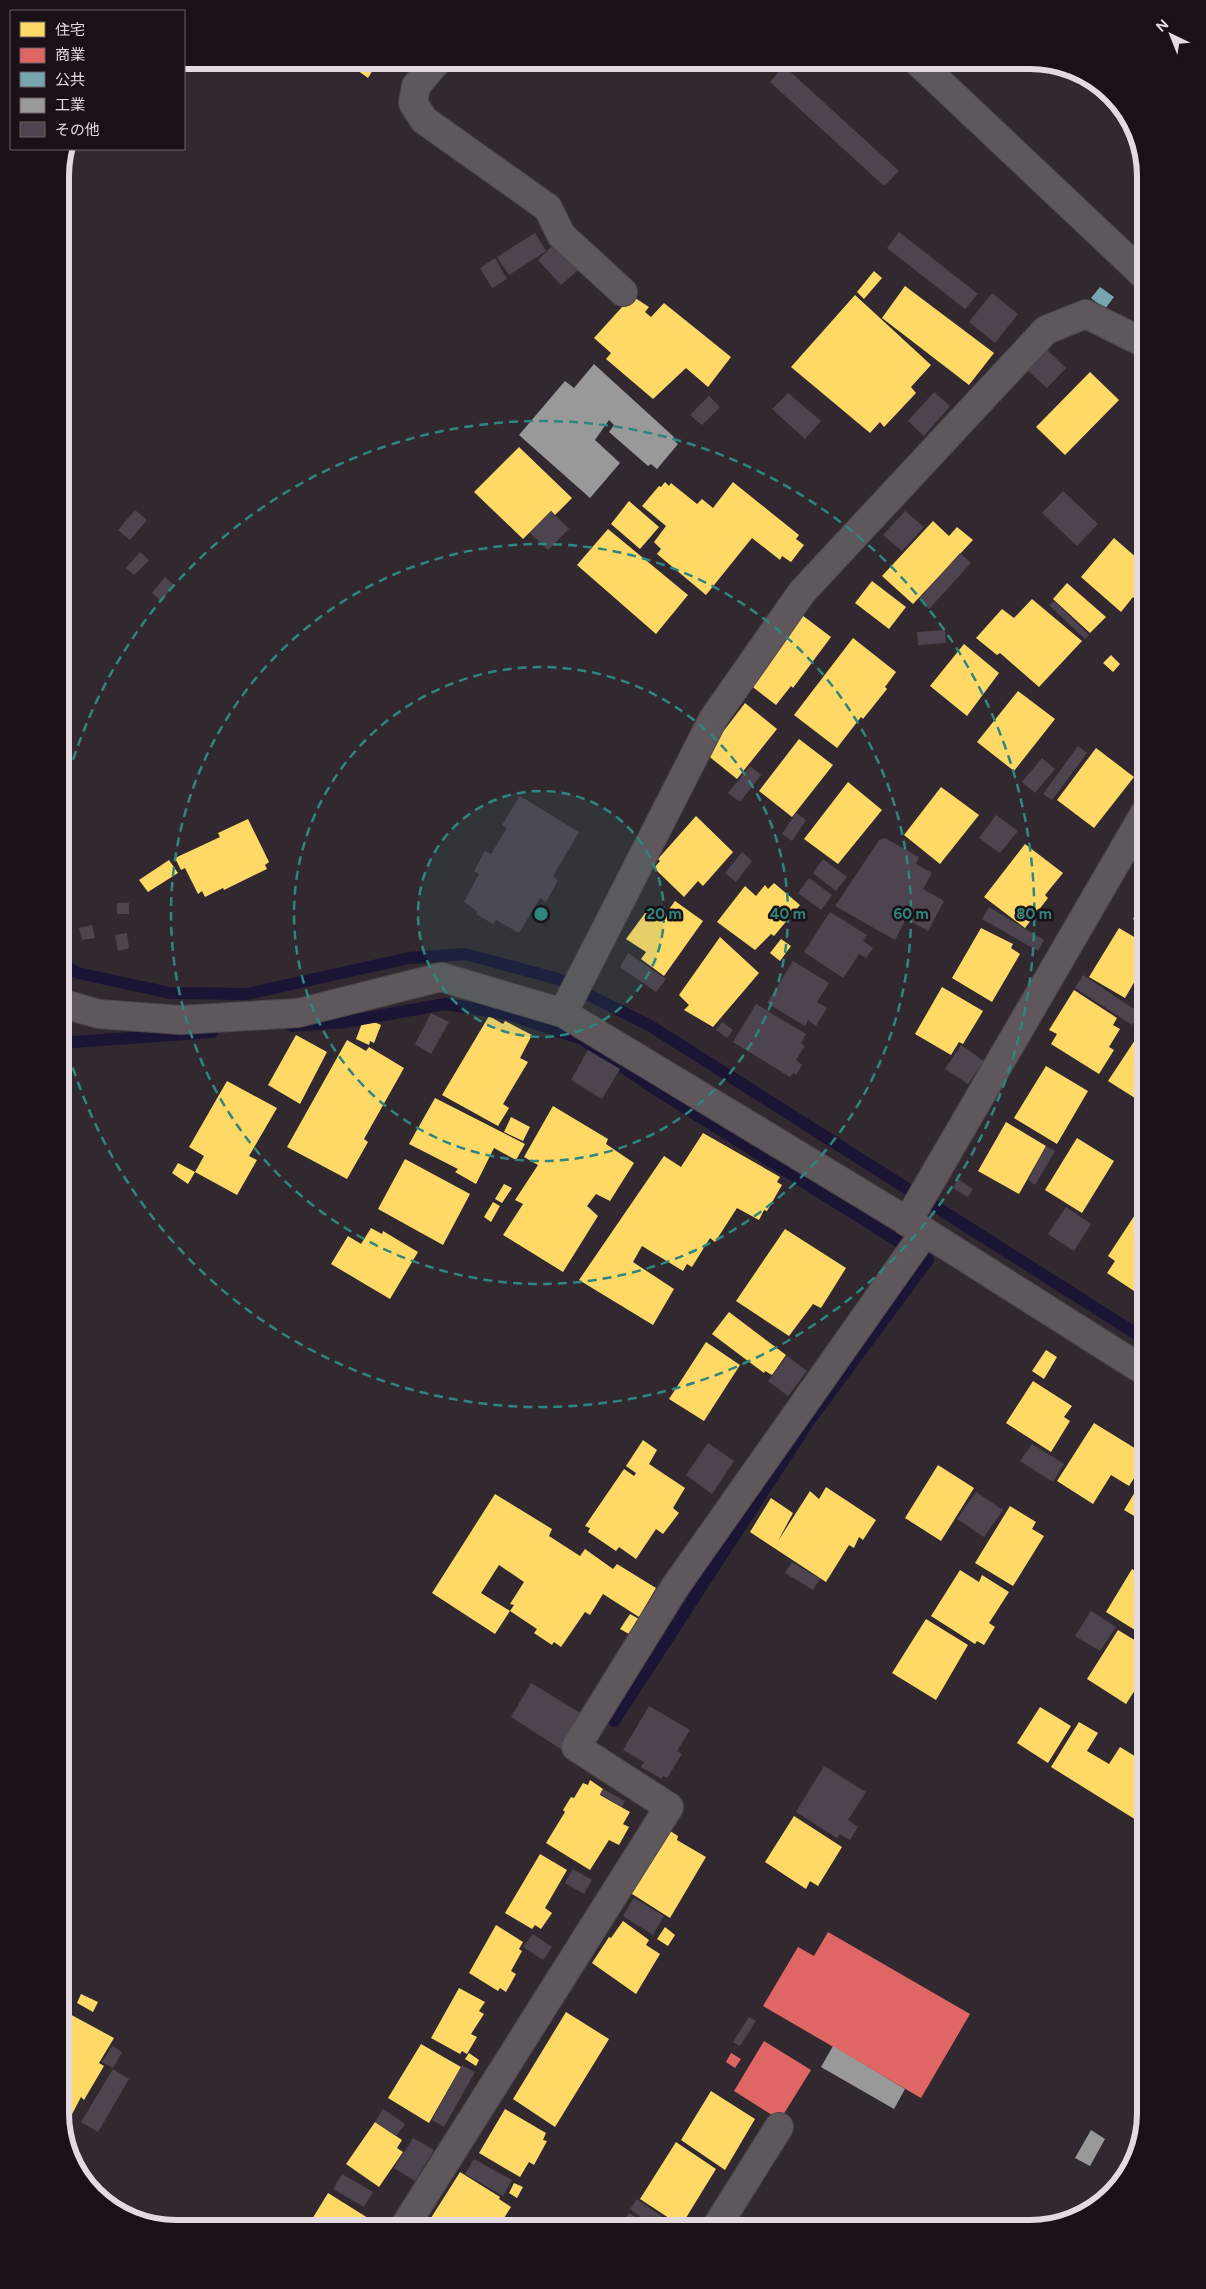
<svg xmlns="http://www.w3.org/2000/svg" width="1206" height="2289" font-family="Figtree,'Noto Sans JP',sans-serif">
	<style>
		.homes { fill: #ffd966 }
		.shops { fill: #e06666 }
		.public { fill: #76a5af }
		.industry { fill: #999 }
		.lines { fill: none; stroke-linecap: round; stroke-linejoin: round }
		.stream { stroke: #1a1435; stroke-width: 12 }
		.building { fill: #4d444f }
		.minor-casing { stroke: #4e464c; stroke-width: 30 }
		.minor { stroke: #5e575c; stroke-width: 28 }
		.ring { fill: none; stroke: #2f857f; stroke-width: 2.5; stroke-dasharray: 9 6 }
		.rim { fill: none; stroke: #e5d9e1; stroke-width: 6 }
		.centre { fill: #2f857f; stroke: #191116; stroke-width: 2.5 }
		.ring-label { font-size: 15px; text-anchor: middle; font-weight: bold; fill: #2f857f; stroke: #191116; stroke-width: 5; stroke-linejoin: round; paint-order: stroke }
	</style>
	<rect width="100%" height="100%" fill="#322930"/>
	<path class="homes" d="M 343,60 L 379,60 L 368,78 Z
		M 874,271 L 882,278 L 864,299 L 857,292 Z
		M 905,286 L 994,353 L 969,385 L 882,318 Z
		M 855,295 L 931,365 L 911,387 L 916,393 L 884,427 L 880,422 L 870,433 L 791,367 Z
		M 632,296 L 649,307 L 645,312 L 651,317 L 664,303 L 731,357 L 708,387 L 686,368 L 653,399 L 606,359 L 611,353 L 594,338 Z
		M 1090,372 L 1119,400 L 1065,455 L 1036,427 Z
		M 519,447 L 572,498 L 555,515 L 551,511 L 523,539 L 474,492 Z
		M 665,482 L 669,486 L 671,483 L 697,504 L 702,499 L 713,508 L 733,482 L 799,535 L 796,539 L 804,545 L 791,562 L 782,556 L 780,560 L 752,538 L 706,595 L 657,554 L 661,549 L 654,542 L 666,526 L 642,506 L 659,486 L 661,487 Z
		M 629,501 L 659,527 L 640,549 L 611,524 Z
		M 933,521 L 949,536 L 957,527 L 973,540 L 913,604 L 882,576 Z
		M 608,529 L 688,595 L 656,634 L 577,565 Z
		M 1114,538 L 1146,566 L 1146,588 L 1136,600 L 1133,597 L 1121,612 L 1081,577 Z
		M 872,581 L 906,607 L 889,629 L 855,603 Z
		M 1067,583 L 1106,617 L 1090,633 L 1053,599 Z
		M 1032,599 L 1082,641 L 1039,687 L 1000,653 L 997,655 L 976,638 L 1002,609 L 1014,618 Z
		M 798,612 L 831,637 L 793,688 L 791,686 L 776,705 L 745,681 Z
		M 853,638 L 896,672 L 885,687 L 887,689 L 863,719 L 861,717 L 837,748 L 794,715 Z
		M 964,644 L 999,673 L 967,716 L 930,686 Z
		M 1111,655 L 1120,664 L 1113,672 L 1103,663 Z
		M 1018,691 L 1055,719 L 1014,771 L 977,742 Z
		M 745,703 L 777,729 L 737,779 L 706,754 Z
		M 799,739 L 833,765 L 792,817 L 759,791 Z
		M 1096,748 L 1134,777 L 1094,828 L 1057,800 Z
		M 848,782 L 882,810 L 838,864 L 804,839 Z
		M 941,787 L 979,815 L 940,864 L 904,835 Z
		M 696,816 L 733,852 L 703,886 L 698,881 L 684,897 L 654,868 L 660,861 L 658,859 Z
		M 248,819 L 269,862 L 265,865 L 267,869 L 224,890 L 223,888 L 205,897 L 202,891 L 198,894 L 185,868 L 181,870 L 175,858 L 220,837 L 218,833 Z
		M 1025,844 L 1063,873 L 1045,895 L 1048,898 L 1025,928 L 984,897 Z
		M 169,860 L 178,873 L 148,892 L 139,880 Z
		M 1146,875 L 1146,926 L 1133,919 L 1144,900 L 1135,896 Z
		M 774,883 L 800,905 L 774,936 L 771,934 L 755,950 L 717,922 L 745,886 L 756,896 L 765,885 L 768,889 Z
		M 675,901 L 703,921 L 664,976 L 641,959 L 646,952 L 626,939 L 648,909 L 661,920 Z
		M 981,928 L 1013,944 L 1011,948 L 1020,954 L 992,1002 L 952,978 Z
		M 1119,928 L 1146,944 L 1146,962 L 1125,998 L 1089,977 Z
		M 720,937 L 759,973 L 713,1027 L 684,1010 L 689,1005 L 679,995 Z
		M 781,939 L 791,946 L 780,961 L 770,953 Z
		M 942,987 L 983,1011 L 963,1044 L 959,1042 L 951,1055 L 915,1034 Z
		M 1074,990 L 1117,1018 L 1113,1025 L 1120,1029 L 1109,1047 L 1114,1050 L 1099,1074 L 1051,1044 L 1057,1034 L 1049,1030 Z
		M 489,1016 L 503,1024 L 505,1021 L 532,1035 L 520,1058 L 528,1062 L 503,1104 L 509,1108 L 498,1126 L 442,1095 Z
		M 364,1018 L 381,1025 L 374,1043 L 370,1041 L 369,1045 L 356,1039 Z
		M 296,1035 L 327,1052 L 300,1104 L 268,1085 Z
		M 1137,1037 L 1146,1042 L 1146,1105 L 1108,1081 Z
		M 347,1040 L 366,1051 L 369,1047 L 404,1068 L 364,1139 L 368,1142 L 347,1179 L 287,1147 Z
		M 1046,1066 L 1088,1091 L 1057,1144 L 1014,1118 Z
		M 227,1081 L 277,1108 L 249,1156 L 257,1160 L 237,1195 L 195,1172 L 204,1156 L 189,1147 Z
		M 435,1098 L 525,1144 L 516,1160 L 494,1148 L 476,1184 L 455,1172 L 458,1169 L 409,1144 Z
		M 553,1106 L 608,1139 L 606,1144 L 634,1163 L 610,1201 L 596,1194 L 587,1206 L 598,1216 L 563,1272 L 503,1235 L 523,1204 L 515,1200 L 538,1165 L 524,1157 Z
		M 511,1117 L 530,1127 L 523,1141 L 504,1132 Z
		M 1006,1122 L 1046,1146 L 1019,1194 L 978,1171 Z
		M 703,1133 L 780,1177 L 777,1182 L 782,1185 L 767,1211 L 764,1210 L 759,1220 L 737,1208 L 715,1242 L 710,1238 L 692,1267 L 687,1264 L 683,1271 L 642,1246 L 633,1262 L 674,1289 L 653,1325 L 579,1280 L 664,1156 L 681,1167 Z
		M 1077,1138 L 1114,1161 L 1082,1213 L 1045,1190 Z
		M 405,1159 L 470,1194 L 443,1245 L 378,1209 Z
		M 178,1163 L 195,1172 L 188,1184 L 172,1173 Z
		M 504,1184 L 512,1188 L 502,1203 L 495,1199 Z
		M 1146,1198 L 1146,1299 L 1107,1273 L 1115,1261 L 1108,1256 Z
		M 493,1202 L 500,1206 L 491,1222 L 484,1217 Z
		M 371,1228 L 382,1234 L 383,1231 L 418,1252 L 390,1299 L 331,1264 L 348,1236 L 361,1244 Z
		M 785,1229 L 846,1268 L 821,1308 L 813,1304 L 789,1336 L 736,1301 Z
		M 729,1312 L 786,1355 L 772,1375 L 765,1371 L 764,1373 L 712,1334 Z
		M 706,1342 L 740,1365 L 704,1421 L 669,1399 Z
		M 1046,1350 L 1057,1357 L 1044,1379 L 1032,1371 Z
		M 1033,1381 L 1072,1406 L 1064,1417 L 1070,1421 L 1051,1452 L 1006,1423 Z
		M 1094,1423 L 1146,1455 L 1146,1460 L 1129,1486 L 1111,1475 L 1093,1504 L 1057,1481 Z
		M 643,1440 L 657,1450 L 649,1464 L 685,1488 L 673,1508 L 679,1513 L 663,1534 L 656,1529 L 636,1559 L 619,1547 L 616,1551 L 588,1532 L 590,1528 L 585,1526 L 624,1469 L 634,1476 L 636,1473 L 626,1466 Z
		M 938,1465 L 974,1488 L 941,1541 L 905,1518 Z
		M 1146,1474 L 1146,1523 L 1124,1510 Z
		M 826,1487 L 876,1520 L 863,1540 L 859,1537 L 854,1548 L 849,1545 L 826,1582 L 750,1532 L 771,1498 L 793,1513 L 778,1541 L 810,1491 L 819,1499 Z
		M 495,1494 L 552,1529 L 549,1536 L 580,1556 L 585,1549 L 613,1569 L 617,1564 L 656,1588 L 639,1617 L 603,1594 L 590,1615 L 585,1612 L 561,1647 L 554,1642 L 552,1645 L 534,1633 L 537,1629 L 510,1611 L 514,1605 L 510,1604 L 524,1582 L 499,1565 L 481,1593 L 510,1611 L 495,1634 L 432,1593 Z
		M 1010,1506 L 1036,1522 L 1032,1529 L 1044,1536 L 1013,1586 L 975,1563 Z
		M 1132,1569 L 1146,1578 L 1146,1637 L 1106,1612 Z
		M 960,1570 L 979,1582 L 982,1575 L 1009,1592 L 989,1623 L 995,1627 L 984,1645 L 977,1641 L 975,1644 L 931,1616 Z
		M 630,1614 L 639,1619 L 629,1634 L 620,1629 Z
		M 926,1619 L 968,1645 L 936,1700 L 892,1673 Z
		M 1118,1630 L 1146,1647 L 1146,1673 L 1126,1704 L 1087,1679 Z
		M 1040,1707 L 1071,1726 L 1048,1763 L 1017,1743 Z
		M 1079,1722 L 1098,1733 L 1087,1751 L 1109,1764 L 1120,1747 L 1146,1763 L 1146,1815 L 1141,1823 L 1051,1767 Z
		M 590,1780 L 603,1789 L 600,1795 L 630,1812 L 623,1824 L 629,1827 L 619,1845 L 609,1840 L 590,1870 L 546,1843 L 565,1812 L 563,1810 L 571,1797 L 574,1798 L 583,1783 L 588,1785 Z
		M 794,1816 L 842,1847 L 818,1886 L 810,1881 L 806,1889 L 765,1862 Z
		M 656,1822 L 678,1836 L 677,1840 L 706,1857 L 670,1918 L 629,1892 Z
		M 540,1854 L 567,1870 L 545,1908 L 552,1913 L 541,1929 L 535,1925 L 532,1929 L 505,1913 Z
		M 623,1921 L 649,1940 L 646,1945 L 660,1954 L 636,1994 L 592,1963 L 609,1937 L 611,1938 Z
		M 496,1925 L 523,1942 L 519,1949 L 522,1951 L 511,1971 L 516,1974 L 506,1992 L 500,1988 L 498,1991 L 469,1973 Z
		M 665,1927 L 675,1935 L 668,1946 L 657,1939 Z
		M 459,1988 L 485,2002 L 479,2011 L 484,2014 L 471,2034 L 477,2037 L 467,2054 L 462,2051 L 460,2054 L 431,2038 Z
		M 81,1994 L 98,2002 L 93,2012 L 77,2003 Z
		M 66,2012 L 114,2038 L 99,2063 L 104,2066 L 84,2100 L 81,2097 L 68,2122 L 61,2119 L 60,2113 L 60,2023 Z
		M 566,2012 L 609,2039 L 555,2127 L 513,2099 Z
		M 421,2044 L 461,2067 L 429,2123 L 388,2098 Z
		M 469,2053 L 479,2060 L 476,2066 L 465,2059 Z
		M 711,2091 L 755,2119 L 725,2170 L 681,2140 Z
		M 505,2109 L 546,2133 L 543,2140 L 547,2141 L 534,2165 L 529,2162 L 520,2177 L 479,2153 Z
		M 375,2122 L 402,2140 L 397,2148 L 403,2152 L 379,2187 L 346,2164 Z
		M 676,2142 L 716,2169 L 681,2226 L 640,2199 Z
		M 460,2172 L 500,2197 L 499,2199 L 511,2207 L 497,2229 L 424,2229 Z
		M 514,2183 L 523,2187 L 517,2198 L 509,2193 Z
		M 328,2193 L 368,2218 L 361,2229 L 306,2229 Z"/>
	<path class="shops" d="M 828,1932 L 970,2014 L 921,2098 L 763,2006 L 798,1947 L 814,1956 Z
		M 764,2041 L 811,2070 L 780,2120 L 734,2091 Z
		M 731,2053 L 741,2059 L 735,2068 L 726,2062 Z"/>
	<path class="public" d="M 1100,287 L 1114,297 L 1105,309 L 1091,298 Z"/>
	<path class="industry" d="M 594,364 L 674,437 L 673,439 L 678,444 L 657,469 L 651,464 L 648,466 L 609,432 L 614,425 L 609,420 L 595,440 L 620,463 L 590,498 L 519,435 L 565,381 L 574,388 Z
		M 833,2046 L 905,2089 L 894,2109 L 821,2067 Z
		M 1091,2130 L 1105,2139 L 1090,2166 L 1075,2158 Z"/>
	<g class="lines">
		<path class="stream" d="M 60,963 L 78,973 L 170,993 L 247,994 L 409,958 L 465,954 L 558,979 L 652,1027 L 1146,1340
			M 292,1026 L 345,1022 L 445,1004 L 508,1014 L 582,1039 L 655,1089 L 928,1260 L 809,1421 L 614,1721
			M 60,1043 L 212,1032"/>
	</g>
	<path class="building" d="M 784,66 L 899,171 L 884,186 L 770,82 Z
		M 899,232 L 978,294 L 965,309 L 887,248 Z
		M 535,233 L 546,251 L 509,275 L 497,257 Z
		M 554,244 L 578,270 L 561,285 L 538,260 Z
		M 495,258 L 507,279 L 492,288 L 480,268 Z
		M 992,293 L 1018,314 L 995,343 L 969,322 Z
		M 1045,348 L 1066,368 L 1047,388 L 1026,369 Z
		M 934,392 L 950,406 L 924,436 L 908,421 Z
		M 788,393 L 821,421 L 805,439 L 772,409 Z
		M 709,396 L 720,407 L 702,425 L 690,415 Z
		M 1063,491 L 1098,524 L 1077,546 L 1042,513 Z
		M 135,510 L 147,520 L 130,540 L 118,530 Z
		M 551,511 L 569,529 L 548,550 L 530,533 Z
		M 905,511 L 924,527 L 902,551 L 883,535 Z
		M 140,552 L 149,560 L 134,575 L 126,568 Z
		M 960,553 L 971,563 L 929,609 L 919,599 Z
		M 165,577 L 174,585 L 161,601 L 152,593 Z
		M 1054,601 L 1089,635 L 1085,639 L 1049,605 Z
		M 945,630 L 946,643 L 918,645 L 917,632 Z
		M 1078,746 L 1087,753 L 1052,800 L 1043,794 Z
		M 1042,758 L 1055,769 L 1035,793 L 1022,782 Z
		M 750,766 L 761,775 L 740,802 L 728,793 Z
		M 520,796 L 579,832 L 553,876 L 558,880 L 546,902 L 540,898 L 519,933 L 496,920 L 493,924 L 476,914 L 477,911 L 464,902 L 479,874 L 474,871 L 485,851 L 491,854 L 507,828 L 502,825 Z
		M 796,813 L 806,820 L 792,841 L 782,834 Z
		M 996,815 L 1018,831 L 1000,853 L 979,838 Z
		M 885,838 L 919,857 L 916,864 L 932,873 L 923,889 L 944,901 L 928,931 L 906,919 L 895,940 L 835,906 L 879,840 Z
		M 742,852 L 752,861 L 736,882 L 725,873 Z
		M 823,859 L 847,877 L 836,891 L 813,873 Z
		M 809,878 L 832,895 L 821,910 L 798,893 Z
		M 117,903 L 129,903 L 129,914 L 117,914 Z
		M 989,907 L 1044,940 L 1038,951 L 982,919 Z
		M 830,912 L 867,935 L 863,941 L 873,948 L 866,958 L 859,954 L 843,978 L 804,952 Z
		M 92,925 L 95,938 L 82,940 L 79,928 Z
		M 127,933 L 129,948 L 118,951 L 115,935 Z
		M 628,953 L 666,979 L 656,992 L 620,967 Z
		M 793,961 L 829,983 L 817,1002 L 827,1008 L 816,1026 L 808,1020 L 805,1026 L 767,1003 Z
		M 1083,975 L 1140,1013 L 1132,1025 L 1075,988 Z
		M 756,1004 L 806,1034 L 801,1043 L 805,1046 L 796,1060 L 802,1065 L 796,1075 L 793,1073 L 790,1077 L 733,1042 Z
		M 431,1013 L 449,1022 L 431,1054 L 415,1044 Z
		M 722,1022 L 733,1030 L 727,1038 L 716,1030 Z
		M 961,1045 L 984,1061 L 968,1084 L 945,1069 Z
		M 588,1050 L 620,1069 L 602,1099 L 571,1080 Z
		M 1046,1146 L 1055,1151 L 1035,1185 L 1028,1180 Z
		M 958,1179 L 973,1189 L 968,1197 L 953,1188 Z
		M 1066,1207 L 1091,1224 L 1074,1251 L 1048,1234 Z
		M 787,1356 L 807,1371 L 788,1396 L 768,1381 Z
		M 708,1443 L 734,1461 L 712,1494 L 686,1475 Z
		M 1032,1444 L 1064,1464 L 1053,1482 L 1020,1461 Z
		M 976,1492 L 1003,1510 L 984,1537 L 957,1519 Z
		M 792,1562 L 820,1579 L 813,1590 L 785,1573 Z
		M 1091,1611 L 1116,1627 L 1100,1651 L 1075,1636 Z
		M 531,1683 L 582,1714 L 561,1749 L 511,1717 Z
		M 649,1706 L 690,1730 L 677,1751 L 682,1754 L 667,1778 L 663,1776 L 662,1779 L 641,1767 L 644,1762 L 623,1750 Z
		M 824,1766 L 866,1792 L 848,1820 L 858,1827 L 850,1840 L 840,1834 L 837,1838 L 796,1812 Z
		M 603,1789 L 625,1801 L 622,1807 L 600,1794 Z
		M 1146,1819 L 1146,1832 L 1140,1829 Z
		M 573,1869 L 592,1880 L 584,1894 L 565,1883 Z
		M 634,1898 L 664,1916 L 653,1935 L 623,1916 Z
		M 533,1934 L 552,1947 L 543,1960 L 523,1947 Z
		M 749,2017 L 756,2021 L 740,2046 L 733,2042 Z
		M 112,2046 L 122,2052 L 113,2068 L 102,2062 Z
		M 462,2065 L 475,2072 L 444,2127 L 432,2120 Z
		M 113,2069 L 129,2079 L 98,2132 L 81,2122 Z
		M 383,2109 L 405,2124 L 396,2136 L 375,2122 Z
		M 413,2138 L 434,2150 L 415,2181 L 394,2168 Z
		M 474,2159 L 512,2180 L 503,2196 L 465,2174 Z
		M 342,2174 L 373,2192 L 364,2207 L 333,2189 Z
		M 637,2199 L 680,2229 L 658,2229 L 630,2209 Z
		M 629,2213 L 654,2229 L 618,2229 Z"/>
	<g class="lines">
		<defs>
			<path id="minor" d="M 438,60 L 416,86 L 413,103 L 424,120 L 548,208 L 561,235 L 623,292
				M 916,60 L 1146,277
				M 60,1003 L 99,1014 L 181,1020 L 298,1013 L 441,977 L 563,1013 L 925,1232 L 1146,1372
				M 563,1013 L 713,719 L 802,592 L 1046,330 L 1086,314 L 1146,344
				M 907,1222 L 1146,811
				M 403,2229 L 669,1807 L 576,1747 L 675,1587 L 925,1232
				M 715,2229 L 779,2127"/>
		</defs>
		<use href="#minor" class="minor-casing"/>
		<use href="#minor" class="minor"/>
	</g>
	<circle cx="541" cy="914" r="123" fill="#2f857f" fill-opacity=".12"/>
	<g class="ring">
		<circle cx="541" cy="914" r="123"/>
		<circle cx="541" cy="914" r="247"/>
		<circle cx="541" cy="914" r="370"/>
		<path d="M61 803A493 493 0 1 1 61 1025"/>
	</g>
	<path d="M0 0H1206V2289H0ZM176 69H1030A107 107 0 0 1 1137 176V2113A107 107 0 0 1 1030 2220H176A107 107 0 0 1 69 2113V176A107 107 0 0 1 176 69Z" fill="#191116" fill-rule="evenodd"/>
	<path class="rim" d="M176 69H1030A107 107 0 0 1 1137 176V2113A107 107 0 0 1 1030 2220H176A107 107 0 0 1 69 2113V176A107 107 0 0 1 176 69Z"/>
	<circle cx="541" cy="914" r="8" class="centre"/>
	<g class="ring-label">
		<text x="664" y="919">20 m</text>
		<text x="788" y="919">40 m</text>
		<text x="911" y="919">60 m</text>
		<text x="1034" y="919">80 m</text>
	</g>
	<rect x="10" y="10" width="175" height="140" fill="#191116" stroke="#6b6167"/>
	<rect x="20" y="22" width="25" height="15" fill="#ffd966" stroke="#6b6167"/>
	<text x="55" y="35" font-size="15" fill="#e5d9e1">住宅</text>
	<rect x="20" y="48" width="25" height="15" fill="#e06666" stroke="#6b6167"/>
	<text x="55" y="60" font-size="15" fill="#e5d9e1">商業</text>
	<rect x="20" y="72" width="25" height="15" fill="#76a5af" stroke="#6b6167"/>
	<text x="55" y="85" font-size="15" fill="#e5d9e1">公共</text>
	<rect x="20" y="98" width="25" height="15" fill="#999999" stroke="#6b6167"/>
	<text x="55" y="110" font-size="15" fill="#e5d9e1">工業</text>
	<rect x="20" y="122" width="25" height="15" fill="#4d444f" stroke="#6b6167"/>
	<text x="55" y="135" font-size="15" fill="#e5d9e1">その他</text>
	<g transform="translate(1171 35) rotate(317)" stroke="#191116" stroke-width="4" paint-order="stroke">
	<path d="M0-4L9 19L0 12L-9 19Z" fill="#e5d9e1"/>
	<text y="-8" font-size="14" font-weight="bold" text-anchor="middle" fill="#e5d9e1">N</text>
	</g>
</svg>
